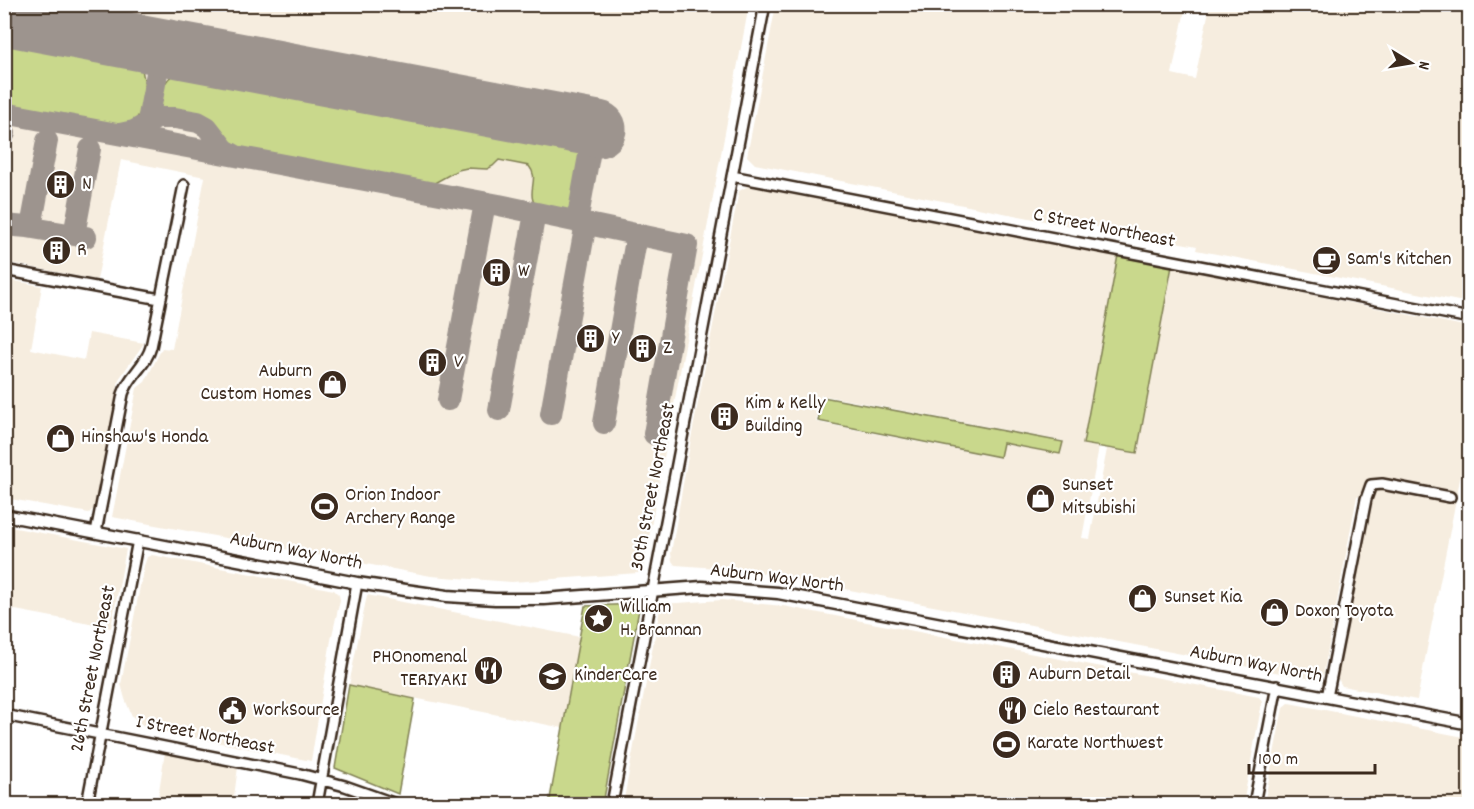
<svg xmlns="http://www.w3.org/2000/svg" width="1474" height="809" font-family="Dekko,sans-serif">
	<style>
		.built { fill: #f6eddf; fill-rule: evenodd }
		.green { fill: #c9d88c; stroke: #828155; stroke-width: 1.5 }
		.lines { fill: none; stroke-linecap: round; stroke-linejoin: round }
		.taxiway { stroke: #9d948e; stroke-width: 22 }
		.runway { stroke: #9d948e; stroke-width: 57 }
		.minor-casing { stroke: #3b2a1e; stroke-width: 14 }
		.major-casing { stroke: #3b2a1e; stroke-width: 15 }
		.minor { stroke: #fff; stroke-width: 9 }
		.major { stroke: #fff; stroke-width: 10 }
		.labels { text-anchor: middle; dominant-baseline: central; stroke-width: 4.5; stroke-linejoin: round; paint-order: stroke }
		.poi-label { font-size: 20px; fill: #3b2a1e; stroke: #fff; text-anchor: start }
		.street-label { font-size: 20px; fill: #3b2a1e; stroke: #fff }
	</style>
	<rect width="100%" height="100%" fill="#fff"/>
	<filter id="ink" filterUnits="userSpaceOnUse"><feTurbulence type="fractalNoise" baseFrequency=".0167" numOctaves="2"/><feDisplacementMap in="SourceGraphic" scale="12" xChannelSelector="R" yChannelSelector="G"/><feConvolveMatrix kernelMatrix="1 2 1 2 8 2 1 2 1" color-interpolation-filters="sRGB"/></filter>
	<g filter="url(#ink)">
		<path class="built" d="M 1382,4 L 1394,7 L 1395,4 L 1469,5 L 1469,303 L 1196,250 L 1197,246 L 1086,225 L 1085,229 L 755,164 L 747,156 L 776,5 L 1186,5 L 1172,74 L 1195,79 L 1210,5 Z
			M 4,5 L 749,5 L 643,569 L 638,573 L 512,582 L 431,576 L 112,517 L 137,388 L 145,382 L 162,348 L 172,349 L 205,177 L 121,160 L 97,280 L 5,262 Z
			M 748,186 L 1118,255 L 1083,444 L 1099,447 L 1082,538 L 1090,539 L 1107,449 L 1137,453 L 1172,266 L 1469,327 L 1469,448 L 1466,448 L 1417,700 L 1342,686 L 1337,677 L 1372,500 L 1357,496 L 1322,681 L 746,570 L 675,565 L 672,561 L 671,553 L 691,439 L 739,191 ZM 821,395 L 1063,441 L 1061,454 L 1003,444 L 1000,458 L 816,422 Z
			M 4,279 L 42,286 L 31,349 L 84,360 L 89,333 L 144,343 L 119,379 L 96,507 L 89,513 L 5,498 Z
			M 5,526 L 126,549 L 111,628 L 5,608 Z
			M 152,555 L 334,590 L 339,595 L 340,600 L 331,640 L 311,761 L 146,728 L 132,716 L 125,699 L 121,684 L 144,566 L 147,557 Z
			M 367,595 L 580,637 L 563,728 L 349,685 Z
			M 722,600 L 783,606 L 1259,697 L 1262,702 L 1243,804 L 623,804 L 660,609 L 662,604 Z
			M 1289,703 L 1469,738 L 1469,804 L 1264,804 L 1283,708 Z
			M 165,752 L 238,767 L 233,804 L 157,804 Z"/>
		<path class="green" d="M 4,34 L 125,57 L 141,66 C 147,87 148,117 125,127 L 5,105 Z
			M 187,69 L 472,120 L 585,144 C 586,167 580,194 569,215 C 555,215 532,214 532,194 C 532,182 537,176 529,166 L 499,160 L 493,166 L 487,169 L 467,168 L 458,170 L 429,186 L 240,151 C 225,145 222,128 209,121 C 195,114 176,115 160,110 C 156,91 168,72 187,69 Z
			M 1118,255 L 1172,266 L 1137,453 L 1083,444 Z
			M 823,397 L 1063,442 L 1060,454 L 1003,443 L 1000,457 L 818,421 Z
			M 640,604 L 603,804 L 549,804 L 585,606 Z
			M 349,685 L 415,699 L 398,794 L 335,768 Z"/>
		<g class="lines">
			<path class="taxiway" d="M 4,113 L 499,205 L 687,245 L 654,434
				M 146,132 L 162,46
				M 4,134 L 5,133
				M 120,134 L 134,131 L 157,118 L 175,118 L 198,122 L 207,127 L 225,150 L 236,156
				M 577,222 L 594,128
				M 4,225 L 27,227 L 86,237
				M 31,227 L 47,141
				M 74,235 L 90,149
				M 448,400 L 485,203
				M 499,410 L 535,213
				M 551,414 L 586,223
				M 604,423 L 637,234"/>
			<path class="runway" d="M 4,17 L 598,129"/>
			<defs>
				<path id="minor" d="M 732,176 L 1470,318
					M 4,270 L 160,299
					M 96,532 L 123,394 C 129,375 146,366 151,347 L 184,185
					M 1327,697 L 1366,499 L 1371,485 L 1382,484 L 1450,497
					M 4,715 L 300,774 L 345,786 L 396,804
					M 87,804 L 138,540
					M 317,804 L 357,583
					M 612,804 L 765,4
					M 1254,804 L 1277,686"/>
				<path id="major" d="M 4,515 L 357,583 L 447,596 L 495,599 L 544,599 L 702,587 L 778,593 L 1470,724"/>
			</defs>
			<use href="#minor" class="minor-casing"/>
			<use href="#major" class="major-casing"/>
			<use href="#minor" class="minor"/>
			<use href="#major" class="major"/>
		</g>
	</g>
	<defs>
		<symbol id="building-disc" viewBox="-11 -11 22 22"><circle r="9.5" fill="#3b2a1e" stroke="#fff"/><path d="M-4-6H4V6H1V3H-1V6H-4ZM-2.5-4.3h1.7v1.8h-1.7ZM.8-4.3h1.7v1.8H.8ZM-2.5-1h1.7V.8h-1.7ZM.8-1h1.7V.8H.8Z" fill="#fff"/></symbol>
		<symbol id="cafe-disc" viewBox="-11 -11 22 22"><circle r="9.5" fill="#3b2a1e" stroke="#fff"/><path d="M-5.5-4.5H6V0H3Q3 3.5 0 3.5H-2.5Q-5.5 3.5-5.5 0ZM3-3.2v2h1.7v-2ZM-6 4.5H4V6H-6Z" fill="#fff"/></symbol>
		<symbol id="shop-disc" viewBox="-11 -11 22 22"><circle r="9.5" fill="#3b2a1e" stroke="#fff"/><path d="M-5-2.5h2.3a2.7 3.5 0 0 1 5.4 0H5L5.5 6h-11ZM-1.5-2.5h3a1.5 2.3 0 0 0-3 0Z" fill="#fff"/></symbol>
		<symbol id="stadium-disc" viewBox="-11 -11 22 22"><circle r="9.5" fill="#3b2a1e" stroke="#fff"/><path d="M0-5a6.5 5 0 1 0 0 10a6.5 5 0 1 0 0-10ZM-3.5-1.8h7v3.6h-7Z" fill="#fff"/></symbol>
		<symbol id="sight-disc" viewBox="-11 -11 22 22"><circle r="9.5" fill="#3b2a1e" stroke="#fff"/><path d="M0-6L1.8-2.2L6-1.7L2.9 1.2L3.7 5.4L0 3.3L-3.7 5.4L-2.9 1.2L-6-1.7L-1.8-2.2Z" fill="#fff"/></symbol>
		<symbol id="restaurant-disc" viewBox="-11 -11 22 22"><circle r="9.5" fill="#3b2a1e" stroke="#fff"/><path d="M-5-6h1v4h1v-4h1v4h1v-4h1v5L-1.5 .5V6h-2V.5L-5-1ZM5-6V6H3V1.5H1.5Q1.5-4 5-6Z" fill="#fff"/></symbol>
		<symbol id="school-disc" viewBox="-11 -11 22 22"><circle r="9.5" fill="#3b2a1e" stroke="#fff"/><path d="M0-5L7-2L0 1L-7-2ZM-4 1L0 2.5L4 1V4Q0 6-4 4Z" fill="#fff"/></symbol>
		<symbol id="civic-disc" viewBox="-11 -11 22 22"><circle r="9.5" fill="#3b2a1e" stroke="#fff"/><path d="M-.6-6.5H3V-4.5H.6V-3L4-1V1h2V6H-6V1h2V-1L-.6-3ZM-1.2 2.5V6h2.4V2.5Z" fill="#fff"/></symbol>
	</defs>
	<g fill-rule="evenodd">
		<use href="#building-disc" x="44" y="168" width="33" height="33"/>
		<use href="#building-disc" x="40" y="234" width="33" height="33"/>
		<use href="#cafe-disc" x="1310" y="244" width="33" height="33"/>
		<use href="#building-disc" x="480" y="256" width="33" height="33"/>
		<use href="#building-disc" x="574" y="322" width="33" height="33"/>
		<use href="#building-disc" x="626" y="332" width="33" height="33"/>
		<use href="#building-disc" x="416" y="346" width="33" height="33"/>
		<use href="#shop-disc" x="316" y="368" width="33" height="33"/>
		<use href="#building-disc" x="708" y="400" width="33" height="33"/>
		<use href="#shop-disc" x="44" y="422" width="33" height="33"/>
		<use href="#shop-disc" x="1024" y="482" width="33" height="33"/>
		<use href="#stadium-disc" x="308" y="490" width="33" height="33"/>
		<use href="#shop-disc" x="1126" y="582" width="33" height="33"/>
		<use href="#shop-disc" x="1258" y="596" width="33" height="33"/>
		<use href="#sight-disc" x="582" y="602" width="33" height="33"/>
		<use href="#restaurant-disc" x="472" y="654" width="33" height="33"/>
		<use href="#building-disc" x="990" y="658" width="33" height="33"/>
		<use href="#school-disc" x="536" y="660" width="33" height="33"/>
		<use href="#civic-disc" x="216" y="694" width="33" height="33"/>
		<use href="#restaurant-disc" x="996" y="694" width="33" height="33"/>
		<use href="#stadium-disc" x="990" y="728" width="33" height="33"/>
	</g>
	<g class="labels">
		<g class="poi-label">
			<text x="82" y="185">N</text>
			<text x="77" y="251">R</text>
			<text x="1347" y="260">Sam's Kitchen</text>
			<text x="518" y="272">W</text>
			<text x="612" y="339">Y</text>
			<text x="663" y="349">Z</text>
			<text x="454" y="363">V</text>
			<text x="312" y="372" text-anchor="end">Auburn<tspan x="312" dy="23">Custom Homes</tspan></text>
			<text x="745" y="404">Kim &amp; Kelly<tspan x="745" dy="23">Building</tspan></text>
			<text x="81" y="438">Hinshaw's Honda</text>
			<text x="1062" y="486">Sunset<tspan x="1062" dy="23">Mitsubishi</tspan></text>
			<text x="345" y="496">Orion Indoor<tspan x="345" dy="23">Archery Range</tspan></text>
			<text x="1164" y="598">Sunset Kia</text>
			<text x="620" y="608">William<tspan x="620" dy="23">H. Brannan</tspan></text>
			<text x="1295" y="612">Doxon Toyota</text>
			<text x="467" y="658" text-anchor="end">PHOnomenal<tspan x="467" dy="23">TERIYAKI</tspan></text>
			<text x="1028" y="675">Auburn Detail</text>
			<text x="574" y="676">KinderCare</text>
			<text x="253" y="711">WorkSource</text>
			<text x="1033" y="711">Cielo Restaurant</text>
			<text x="1027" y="744">Karate Northwest</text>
		</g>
		<g class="street-label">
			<text transform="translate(1104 229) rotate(11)">C Street Northeast</text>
			<text transform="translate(654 487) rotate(-79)">30th Street Northeast</text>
			<text transform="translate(296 552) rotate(11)">Auburn Way North</text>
			<text transform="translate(777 579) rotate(7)">Auburn Way North</text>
			<text transform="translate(1256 665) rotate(11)">Auburn Way North</text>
			<text transform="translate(94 669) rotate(-79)">26th Street Northeast</text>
			<text transform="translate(205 736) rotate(11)">I Street Northeast</text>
		</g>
	</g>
	<rect width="1474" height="809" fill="none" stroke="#fff" stroke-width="24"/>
	<rect x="12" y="12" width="1450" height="785" fill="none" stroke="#3b2a1e" stroke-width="2" filter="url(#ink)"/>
	<g transform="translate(1411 63) rotate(101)" stroke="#ffffff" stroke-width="4.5" paint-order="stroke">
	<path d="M0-4.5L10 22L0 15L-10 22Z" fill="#3b2a1e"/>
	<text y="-9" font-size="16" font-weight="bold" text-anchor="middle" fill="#3b2a1e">N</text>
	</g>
	<path d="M1249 764v9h126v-9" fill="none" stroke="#3b2a1e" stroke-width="3"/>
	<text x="1258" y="764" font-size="18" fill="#3b2a1e" stroke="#ffffff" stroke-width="4.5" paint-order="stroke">100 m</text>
</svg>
